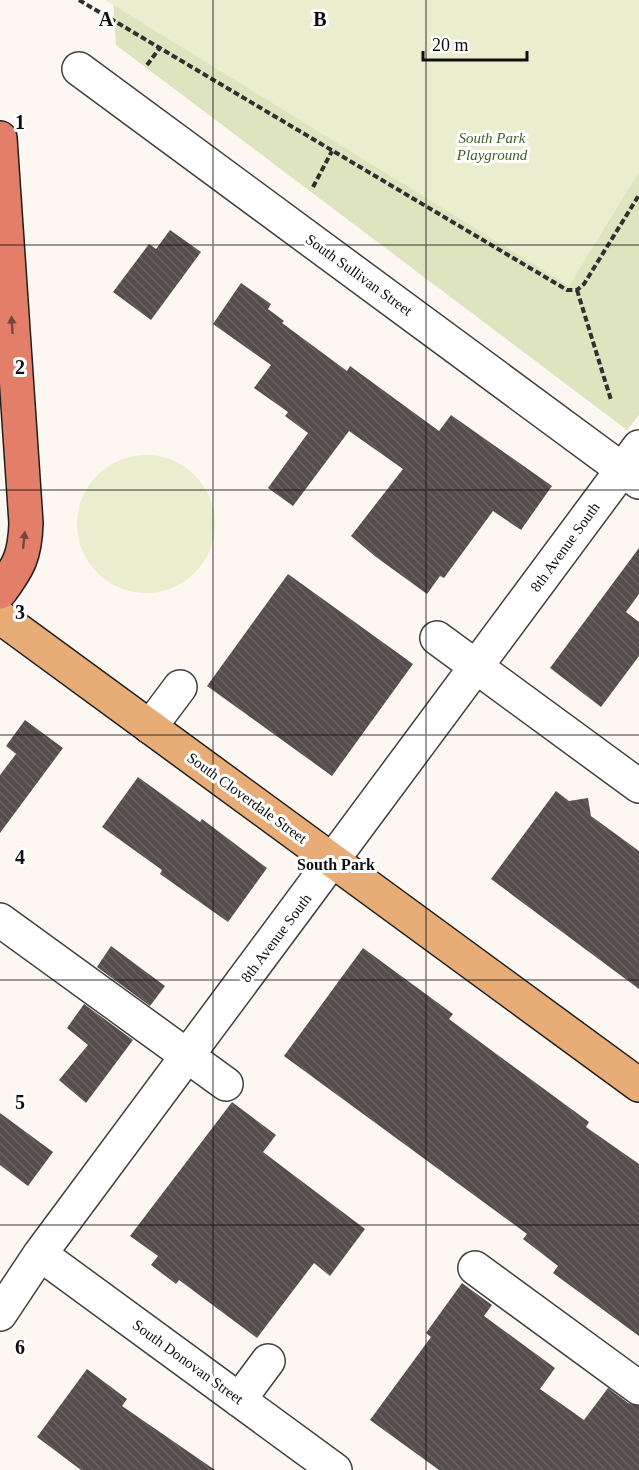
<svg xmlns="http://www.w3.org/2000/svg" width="639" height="1470" font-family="Georgia,serif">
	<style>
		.park { fill: #dde4be }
		.pitch { fill: #ebedcf }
		.building { fill: url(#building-back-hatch) }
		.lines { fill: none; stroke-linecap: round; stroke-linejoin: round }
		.minor-casing { stroke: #414141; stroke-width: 36 }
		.major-casing { stroke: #1f1f1f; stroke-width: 36 }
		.highway-casing { stroke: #1f1f1f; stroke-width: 36 }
		.path { stroke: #303030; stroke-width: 4; stroke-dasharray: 6 3; stroke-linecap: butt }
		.minor { stroke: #fff; stroke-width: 33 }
		.major { stroke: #e8ac76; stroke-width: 33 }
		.highway { stroke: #e37e69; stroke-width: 33 }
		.oneway { fill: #78463c }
		.grid { fill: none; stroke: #0e0e0e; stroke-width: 1.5; stroke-opacity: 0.55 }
		.labels { text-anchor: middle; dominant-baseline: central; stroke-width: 6; stroke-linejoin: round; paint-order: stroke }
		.park-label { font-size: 15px; font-style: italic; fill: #425f26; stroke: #fff }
		.street-label { font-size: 15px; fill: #0e0e0e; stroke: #fff }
		.neighbourhood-label { font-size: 16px; font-weight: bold; fill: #0e0e0e; stroke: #fff }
		.grid-label { font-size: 20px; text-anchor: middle; font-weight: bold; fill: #0e0e0e; stroke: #fff; stroke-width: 6; stroke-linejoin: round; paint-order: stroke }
	</style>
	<defs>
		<pattern id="building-back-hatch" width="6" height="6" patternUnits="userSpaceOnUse" patternTransform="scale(1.5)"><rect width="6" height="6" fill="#564d4c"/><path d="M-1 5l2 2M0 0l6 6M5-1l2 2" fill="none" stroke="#696261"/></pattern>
	</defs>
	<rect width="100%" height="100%" fill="#fdf7f1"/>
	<path class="park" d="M 113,0 L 639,0 L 639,415 L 627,430 L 116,45 Z"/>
	<path class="pitch" d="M 105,0 L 639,0 L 639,172 L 569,286 Z
		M77 524a69 69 0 1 1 138 0a69 69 0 1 1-138 0Z"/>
	<path class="building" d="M 170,230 L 201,252 L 151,320 L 113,292 L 149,244 L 156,249 Z
		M 241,283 L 271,304 L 268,309 L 284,321 L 282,323 L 347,371 L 350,366 L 439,431 L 451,415 L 552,486 L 521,530 L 493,511 L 444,578 L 440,576 L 427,594 L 376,557 L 351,536 L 403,469 L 349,431 L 293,506 L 268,488 L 308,433 L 285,416 L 288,412 L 254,388 L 271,365 L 213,324 Z
		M 639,548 L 639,594 L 626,612 L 639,622 L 639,656 L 601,707 L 550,668 Z
		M 288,574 L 413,664 L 332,776 L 207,686 Z
		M 25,720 L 63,748 L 0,833 L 0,775 L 16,754 L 6,746 Z
		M 138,777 L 200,822 L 202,819 L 267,868 L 228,922 L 160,874 L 162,870 L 102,827 Z
		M 556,791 L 569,801 L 588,798 L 591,816 L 639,851 L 639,989 L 491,879 Z
		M 111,946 L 165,986 L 150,1006 L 97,967 Z
		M 363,948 L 453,1014 L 449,1019 L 589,1122 L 586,1127 L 639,1164 L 639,1336 L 553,1273 L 558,1266 L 523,1239 L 527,1234 L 284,1056 Z
		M 84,1004 L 133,1040 L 86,1103 L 59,1080 L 88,1045 L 67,1028 Z
		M 232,1102 L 276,1135 L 263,1152 L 365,1229 L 330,1276 L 314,1263 L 257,1338 L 179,1280 L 176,1284 L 151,1265 L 158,1256 L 130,1236 Z
		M 0,1113 L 53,1152 L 28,1186 L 0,1165 Z
		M 462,1283 L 492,1305 L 484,1316 L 555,1368 L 540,1389 L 584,1420 L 608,1388 L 628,1403 L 639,1406 L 639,1470 L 439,1470 L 370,1420 L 431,1337 L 426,1333 Z
		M 87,1369 L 127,1399 L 122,1406 L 215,1470 L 81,1470 L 37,1437 Z"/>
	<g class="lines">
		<defs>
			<path id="minor" d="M 79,69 L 639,482
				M 437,638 L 639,786
				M 150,727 L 180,687
				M 0,920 L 226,1084
				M 40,1254 L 335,1470
				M 475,1268 L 639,1388
				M 0,1314 L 40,1254 L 639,447
				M 239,1400 L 268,1361"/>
			<path id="major" d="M 0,617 L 639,1085"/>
			<path id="highway" d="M 0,138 L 26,523 C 25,556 19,566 0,592"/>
		</defs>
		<use href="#minor" class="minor-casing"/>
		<use href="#major" class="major-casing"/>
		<use href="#highway" class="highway-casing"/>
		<path class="path" d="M 79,0 L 567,290 L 577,290 L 584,284 L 639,195
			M 147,65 L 159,49
			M 313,187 L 332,151
			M 577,290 L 611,400"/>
		<use href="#minor" class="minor"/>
		<use href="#major" class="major"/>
		<use href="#highway" class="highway"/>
	</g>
	<defs><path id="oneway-solid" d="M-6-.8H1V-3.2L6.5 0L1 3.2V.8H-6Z" transform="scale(1.5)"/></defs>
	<g class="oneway">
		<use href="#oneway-solid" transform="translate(12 325) rotate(-94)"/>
		<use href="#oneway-solid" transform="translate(24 540) rotate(-84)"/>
	</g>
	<path class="grid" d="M 213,0 L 213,1470M 426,0 L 426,1470M 0,245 L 639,245M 0,490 L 639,490M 0,735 L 639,735M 0,980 L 639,980M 0,1225 L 639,1225"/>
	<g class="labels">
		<g class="park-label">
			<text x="492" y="138">South Park<tspan x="492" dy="17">Playground</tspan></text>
		</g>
		<g class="street-label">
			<text transform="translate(359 275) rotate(36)">South Sullivan Street</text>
			<text transform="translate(565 547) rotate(-54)">8th Avenue South</text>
			<text transform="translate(247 798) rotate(36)">South Cloverdale Street</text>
			<text transform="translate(276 938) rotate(-53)">8th Avenue South</text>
			<text transform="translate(188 1362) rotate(36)">South Donovan Street</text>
		</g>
		<g class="neighbourhood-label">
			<text x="336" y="864">South Park</text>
		</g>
	</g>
	<g class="grid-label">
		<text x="106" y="26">A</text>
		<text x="320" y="26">B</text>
		<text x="20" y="129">1</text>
		<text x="20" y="374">2</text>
		<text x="20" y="619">3</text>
		<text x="20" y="864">4</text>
		<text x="20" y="1109">5</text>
		<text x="20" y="1354">6</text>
	</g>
	<path d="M423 51v9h104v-9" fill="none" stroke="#0e0e0e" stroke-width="3"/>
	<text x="432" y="51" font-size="18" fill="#0e0e0e" stroke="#ffffff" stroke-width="4.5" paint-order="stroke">20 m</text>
</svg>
